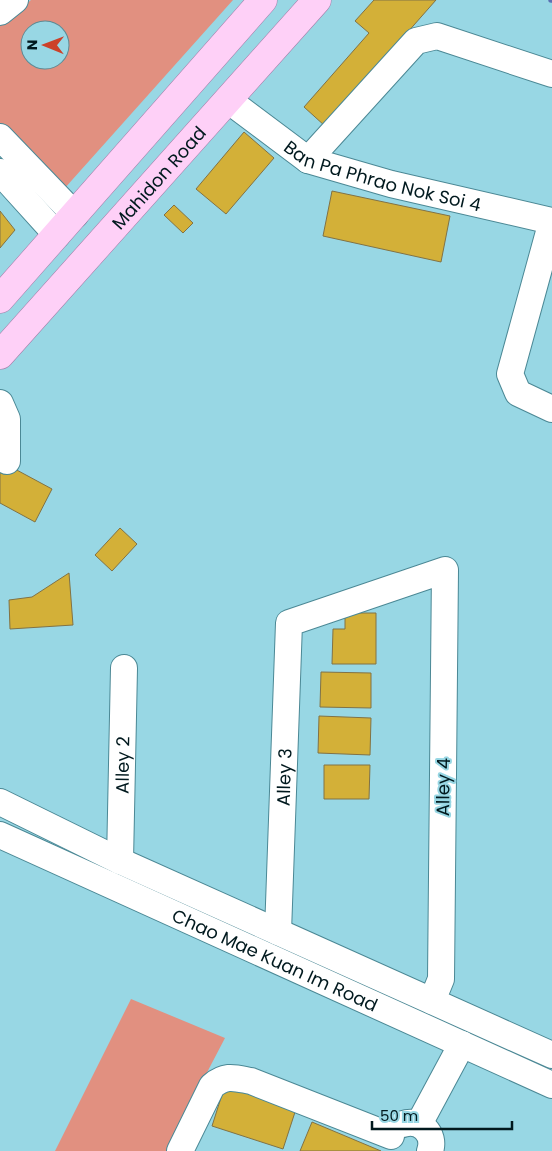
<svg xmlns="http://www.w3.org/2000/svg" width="552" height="1151" font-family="Poppins,sans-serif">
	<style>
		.green { fill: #e19080; fill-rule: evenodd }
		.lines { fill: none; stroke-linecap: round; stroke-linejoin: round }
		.stream { stroke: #5a70b3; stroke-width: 5.5 }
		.building { fill: #d3b038; stroke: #817245 }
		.minor-casing { stroke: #4b8895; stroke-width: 28 }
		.major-casing { stroke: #a57ba7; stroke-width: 29 }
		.minor { stroke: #fff; stroke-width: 26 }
		.major { stroke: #fed0f7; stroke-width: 28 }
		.labels { text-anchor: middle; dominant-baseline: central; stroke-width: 4; stroke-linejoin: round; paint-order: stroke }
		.street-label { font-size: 18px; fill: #01191e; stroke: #98d7e4 }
	</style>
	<rect width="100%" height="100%" fill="#98d7e4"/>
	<path class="green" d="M 31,0 L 233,0 L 64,189 L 0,123 L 0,26 ZM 30,30 L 60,30 L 60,60 L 30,60 Z
		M 131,999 L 225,1038 L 166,1151 L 55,1151 Z"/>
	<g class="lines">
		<path class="stream" d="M 551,0 L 552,0"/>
	</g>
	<path class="building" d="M 374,0 L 436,0 L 325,126 L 304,107 L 369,33 L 355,21 Z
		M 244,132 L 274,158 L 226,214 L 196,189 Z
		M 332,191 L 450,216 L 441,262 L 323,236 Z
		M 174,205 L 193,223 L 183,233 L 164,215 Z
		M 0,211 L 15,230 L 0,248 Z
		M 0,461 L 52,489 L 35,522 L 0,503 Z
		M 120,528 L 137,544 L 112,571 L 95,555 Z
		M 69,573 L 73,625 L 10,629 L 9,600 L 32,597 Z
		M 345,613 L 376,613 L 376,664 L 332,664 L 333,629 L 345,629 Z
		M 321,672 L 371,673 L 371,708 L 320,707 Z
		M 319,716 L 371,718 L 370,755 L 318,753 Z
		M 324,765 L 370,765 L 369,799 L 324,799 Z
		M 226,1082 L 297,1106 L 283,1149 L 212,1126 Z
		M 312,1122 L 381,1151 L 300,1151 Z"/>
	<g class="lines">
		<defs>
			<g id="minor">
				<path d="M 0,12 L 15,0"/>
				<path id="s1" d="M 228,100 L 308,160 L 391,184 L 552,221 L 510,374 L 518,393 L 552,409"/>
				<path d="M 0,137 L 75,215"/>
				<path d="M 308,160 L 416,41 L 437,36 L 552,74"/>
				<path d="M 0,172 L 57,235"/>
				<path d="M 0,403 L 7,419 L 7,461"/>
				<path d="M 0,802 L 120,861 L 552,1055"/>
				<path id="s2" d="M 0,835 L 552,1085"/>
				<path id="s3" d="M 120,861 L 124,668"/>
				<path id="s4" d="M 278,932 L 289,623 L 445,570 L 441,979 L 432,1001"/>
				<path d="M 403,1124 C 420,1118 436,1134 430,1151"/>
				<path d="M 419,1124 L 462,1044"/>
				<path d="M 180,1151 L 212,1086 C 226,1074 235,1078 251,1081 L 391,1136"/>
			</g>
			<g id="major">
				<path d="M 0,299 L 263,0"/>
				<path id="s5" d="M 0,355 L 317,0"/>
			</g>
		</defs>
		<use href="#minor" class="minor-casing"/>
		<use href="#major" class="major-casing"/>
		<use href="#minor" class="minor"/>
		<use href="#major" class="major"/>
	</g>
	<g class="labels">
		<g class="street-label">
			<text stroke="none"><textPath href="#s1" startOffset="176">Ban Pa Phrao Nok Soi 4</textPath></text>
			<text stroke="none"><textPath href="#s5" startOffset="238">Mahidon Road</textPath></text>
			<text stroke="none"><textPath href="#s3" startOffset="96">Alley 2</textPath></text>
			<text stroke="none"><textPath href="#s4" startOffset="155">Alley 3</textPath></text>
			<text transform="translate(443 787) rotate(-89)">Alley 4</text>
			<text stroke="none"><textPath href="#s2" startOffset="302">Chao Mae Kuan Im Road</textPath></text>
		</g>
	</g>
	<g transform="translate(45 45) rotate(271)"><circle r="24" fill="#98d7e4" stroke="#5c8b95"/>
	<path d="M0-4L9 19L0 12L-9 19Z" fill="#cc4129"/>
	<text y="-8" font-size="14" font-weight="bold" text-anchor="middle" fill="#01191e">N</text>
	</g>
	<path d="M372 1121v8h140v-8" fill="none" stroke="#01191e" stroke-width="2.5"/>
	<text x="380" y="1121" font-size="15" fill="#01191e" stroke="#98d7e4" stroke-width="4" paint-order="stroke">50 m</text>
</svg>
